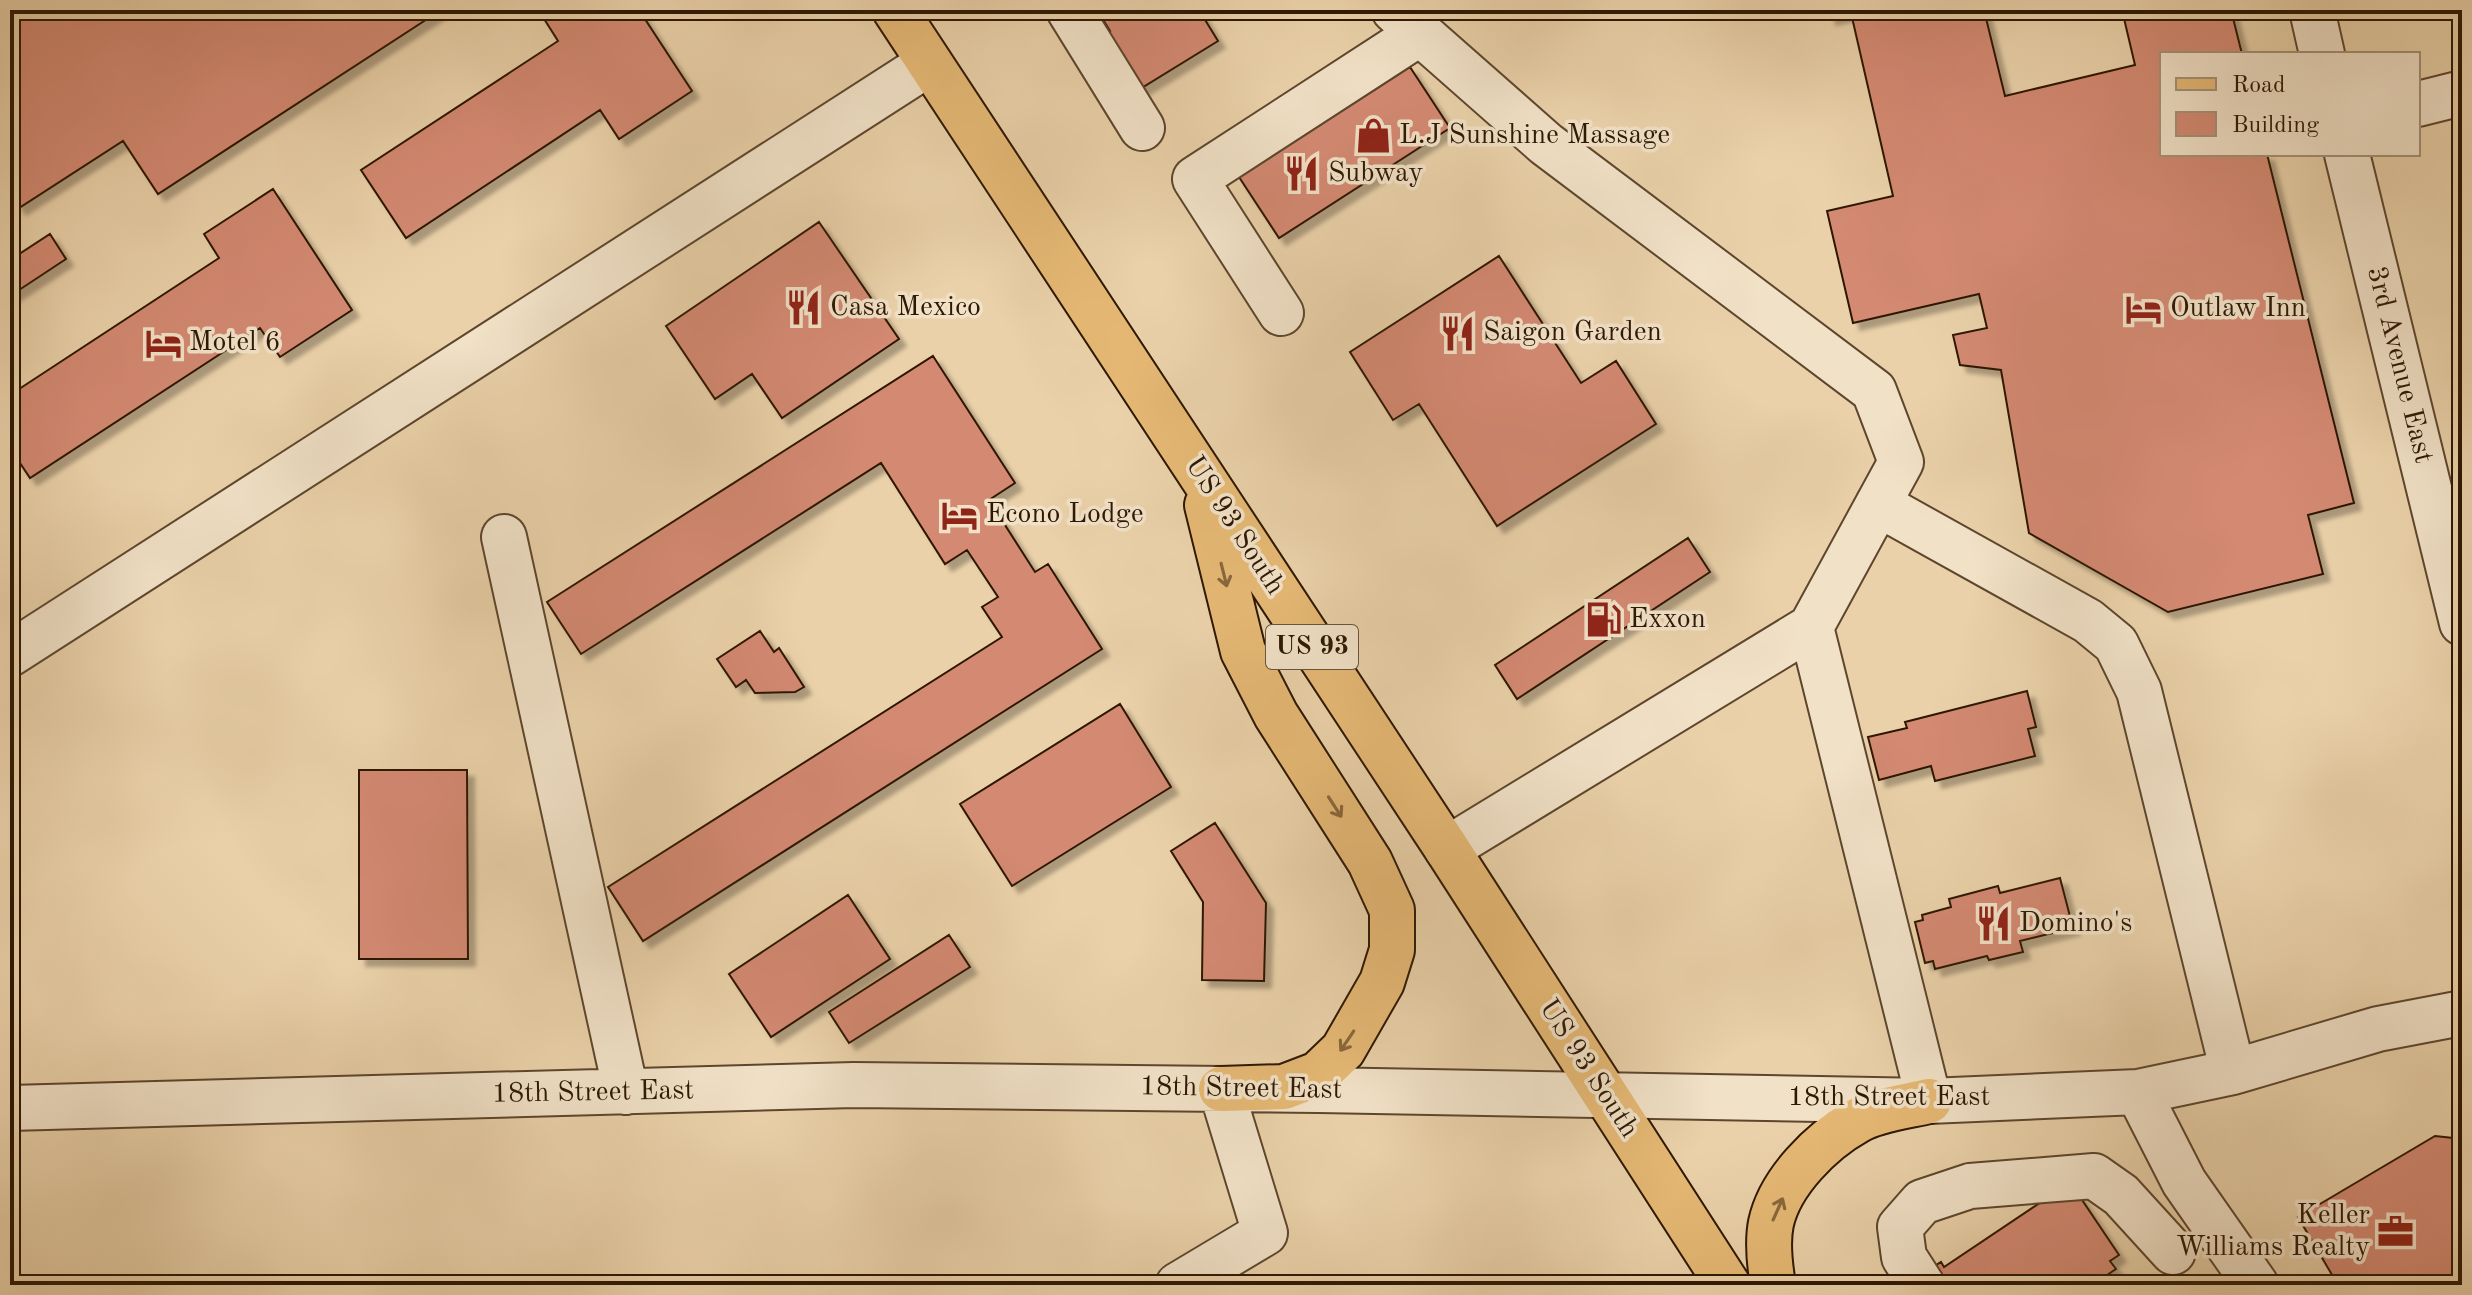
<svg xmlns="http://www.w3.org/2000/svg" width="2472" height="1295" font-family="'Old Standard TT',serif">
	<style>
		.building { fill: #d38972; stroke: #2e1804; stroke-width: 2; filter: url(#shadow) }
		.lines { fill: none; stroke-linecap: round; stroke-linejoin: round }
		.minor-casing { stroke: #5d462d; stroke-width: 48 }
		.major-casing { stroke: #2e1804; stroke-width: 48 }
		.minor { stroke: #f1e1c7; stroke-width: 44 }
		.major { stroke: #e5b874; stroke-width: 44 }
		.oneway { stroke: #8a683c }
		.labels { text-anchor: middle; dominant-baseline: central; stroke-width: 7; stroke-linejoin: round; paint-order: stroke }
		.shield { fill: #f1e1c7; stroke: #68543e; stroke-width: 2 }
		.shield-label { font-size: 26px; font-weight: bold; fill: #2e1804 }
		.poi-label { font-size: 28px; fill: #2e1804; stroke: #f1e1c7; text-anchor: start }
		.street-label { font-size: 28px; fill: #2e1804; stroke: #f1e1c7 }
	</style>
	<defs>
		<filter id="shadow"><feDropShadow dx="7" dy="7" stdDeviation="2" flood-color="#0004"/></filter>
	</defs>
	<rect width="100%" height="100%" fill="#ead1a9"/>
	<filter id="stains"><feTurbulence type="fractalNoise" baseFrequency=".0025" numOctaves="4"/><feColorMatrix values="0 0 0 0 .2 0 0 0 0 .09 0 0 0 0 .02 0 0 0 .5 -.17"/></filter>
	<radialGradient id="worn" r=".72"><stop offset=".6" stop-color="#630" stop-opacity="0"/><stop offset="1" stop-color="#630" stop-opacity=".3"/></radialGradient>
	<path class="building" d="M 16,10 L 441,10 L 158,194 L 123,141 L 19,208 L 10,194 L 10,14 Z
		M 547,10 L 639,10 L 692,91 L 619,139 L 600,110 L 406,238 L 361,170 L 558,41 L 541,14 Z
		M 1097,10 L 1199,10 L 1218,41 L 1135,92 L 1101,36 L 1110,31 Z
		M 1828,10 L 1984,10 L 2005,96 L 2135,65 L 2122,10 L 2231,10 L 2242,54 L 2162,54 L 2162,154 L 2267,154 L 2354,503 L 2308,515 L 2323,574 L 2168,612 L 2029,533 L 2001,370 L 1960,365 L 1953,335 L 1987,328 L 1979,294 L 1853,323 L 1827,211 L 1893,196 L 1851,13 L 1829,18 Z
		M 1410,67 L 1450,128 L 1279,238 L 1239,177 Z
		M 273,189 L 352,310 L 280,357 L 260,328 L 30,478 L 10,448 L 10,395 L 219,258 L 204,234 Z
		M 819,222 L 899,339 L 782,418 L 752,374 L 715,399 L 666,326 Z
		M 50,234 L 66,259 L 10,296 L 10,260 Z
		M 1499,256 L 1581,383 L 1616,361 L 1656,424 L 1497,526 L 1419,404 L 1393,420 L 1350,352 Z
		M 933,356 L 1015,483 L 989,500 L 1035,572 L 1048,564 L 1102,649 L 643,941 L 608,887 L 1002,637 L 982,607 L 998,597 L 967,550 L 945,564 L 881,463 L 581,654 L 547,602 Z
		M 1688,538 L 1710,572 L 1517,699 L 1495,665 Z
		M 760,631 L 774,652 L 779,648 L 804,687 L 795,692 L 755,693 L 746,680 L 736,687 L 717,659 Z
		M 2027,691 L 2036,727 L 2028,729 L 2035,756 L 1935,781 L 1931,766 L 1879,780 L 1868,737 L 1907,728 L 1905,722 Z
		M 1120,704 L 1171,787 L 1012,886 L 960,804 Z
		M 359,770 L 467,770 L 468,959 L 359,959 Z
		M 1215,823 L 1266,903 L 1264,981 L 1202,980 L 1203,902 L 1171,851 Z
		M 2060,878 L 2073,928 L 2020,941 L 2023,952 L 1989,960 L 1987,956 L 1935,969 L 1933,961 L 1925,963 L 1915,922 L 1923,920 L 1922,915 L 1951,907 L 1949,899 L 1998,886 L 2000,893 Z
		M 848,895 L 890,959 L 771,1037 L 729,974 Z
		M 949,935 L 970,967 L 849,1043 L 829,1012 Z
		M 2435,1136 L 2462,1139 L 2462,1285 L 2338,1285 L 2298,1217 Z
		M 2062,1188 L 2076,1191 L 2119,1255 L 2110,1261 L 2116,1269 L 2092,1285 L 1924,1285 L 1918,1277 L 1941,1262 L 1944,1267 Z"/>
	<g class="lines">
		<defs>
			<path id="minor" d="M 1069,10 L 1142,128
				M 1394,10 L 1546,144 L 1874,391 L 1901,462 L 1811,627 L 1447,849
				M 2312,10 L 2322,54
				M 2418,104 L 2462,93
				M 2347,154 L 2462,623
				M 1281,313 L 1195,179 L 1420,33
				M 1878,504 L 2088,621 L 2116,644 L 2139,691 L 2233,1072
				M 504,537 L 626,1092
				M 1811,627 L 1929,1101
				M 10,654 L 928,64
				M 2138,1092 L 2184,1182 L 2256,1285
				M 10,1108 L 854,1085 L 1319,1090 L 1929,1101 L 2138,1092 L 2233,1072 L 2378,1029 L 2462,1013
				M 1178,1285 L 1265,1233 L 1221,1089
				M 1922,1285 L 1904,1257 L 1900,1227 L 1922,1202 L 1970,1186 L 2094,1176 L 2121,1195 L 2173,1252"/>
			<path id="major" d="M 895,10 L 1447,849 L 1728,1285
				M 1207,505 L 1243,651 L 1276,715 L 1370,862 L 1392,910 L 1392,950 L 1382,982 L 1343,1050 L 1318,1074 L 1284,1087 L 1221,1089
				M 1773,1285 C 1770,1267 1767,1242 1771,1223 C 1780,1182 1821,1141 1857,1121 C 1875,1110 1908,1106 1929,1101"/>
		</defs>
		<use href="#minor" class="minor-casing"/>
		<use href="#major" class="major-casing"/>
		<use href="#minor" class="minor"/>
		<use href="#major" class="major"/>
	</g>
	<defs><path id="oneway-shaft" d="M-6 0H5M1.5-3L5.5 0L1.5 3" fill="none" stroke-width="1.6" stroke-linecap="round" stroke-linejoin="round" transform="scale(2)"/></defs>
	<g class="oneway">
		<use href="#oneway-shaft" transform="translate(1224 575) rotate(76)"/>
		<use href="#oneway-shaft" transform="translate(1335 807) rotate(57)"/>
		<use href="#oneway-shaft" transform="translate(1347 1041) rotate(124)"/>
		<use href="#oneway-shaft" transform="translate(1778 1209) rotate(-66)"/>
	</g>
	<defs>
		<symbol id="shop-bare" viewBox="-9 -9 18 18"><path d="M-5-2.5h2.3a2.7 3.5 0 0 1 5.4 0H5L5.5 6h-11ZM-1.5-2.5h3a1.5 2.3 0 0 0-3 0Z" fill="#8f2418" stroke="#f1e1c7" stroke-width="2.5" paint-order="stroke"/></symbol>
		<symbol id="restaurant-bare" viewBox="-9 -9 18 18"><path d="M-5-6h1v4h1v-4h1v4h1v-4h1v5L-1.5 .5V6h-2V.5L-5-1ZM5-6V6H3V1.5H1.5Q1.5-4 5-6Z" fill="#8f2418" stroke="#f1e1c7" stroke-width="2.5" paint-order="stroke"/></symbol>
		<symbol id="hotel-bare" viewBox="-9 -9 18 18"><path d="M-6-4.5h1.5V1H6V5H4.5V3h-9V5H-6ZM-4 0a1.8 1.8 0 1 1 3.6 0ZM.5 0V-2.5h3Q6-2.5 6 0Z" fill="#8f2418" stroke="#f1e1c7" stroke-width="2.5" paint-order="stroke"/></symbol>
		<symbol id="fuel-bare" viewBox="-9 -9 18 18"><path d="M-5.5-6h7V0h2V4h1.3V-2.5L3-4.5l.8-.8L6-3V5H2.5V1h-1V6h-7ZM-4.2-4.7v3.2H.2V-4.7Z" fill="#8f2418" stroke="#f1e1c7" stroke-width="2.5" paint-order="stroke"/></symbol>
		<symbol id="office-bare" viewBox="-9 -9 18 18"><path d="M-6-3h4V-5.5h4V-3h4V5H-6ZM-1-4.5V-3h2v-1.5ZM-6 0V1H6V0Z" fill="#8f2418" stroke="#f1e1c7" stroke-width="2.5" paint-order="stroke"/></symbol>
	</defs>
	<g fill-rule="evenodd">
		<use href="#shop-bare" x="1348" y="110" width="51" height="51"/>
		<use href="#restaurant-bare" x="1276" y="148" width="51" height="51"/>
		<use href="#restaurant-bare" x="778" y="282" width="51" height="51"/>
		<use href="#hotel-bare" x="2118" y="284" width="51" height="51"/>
		<use href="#restaurant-bare" x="1432" y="308" width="51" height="51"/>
		<use href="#hotel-bare" x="138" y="318" width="51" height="51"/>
		<use href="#hotel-bare" x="934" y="490" width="51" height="51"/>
		<use href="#fuel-bare" x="1578" y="594" width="51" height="51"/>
		<use href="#restaurant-bare" x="1968" y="898" width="51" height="51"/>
		<use href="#office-bare" x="2370" y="1206" width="51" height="51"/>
	</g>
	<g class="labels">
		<rect class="shield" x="1266" y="625" width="92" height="44" rx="6"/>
		<g class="shield-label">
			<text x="1312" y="647">US 93</text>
		</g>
		<g class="poi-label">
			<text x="1399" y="136">L.J Sunshine Massage</text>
			<text x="1328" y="174">Subway</text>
			<text x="830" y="308">Casa Mexico</text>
			<text x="2170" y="309">Outlaw Inn</text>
			<text x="1483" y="333">Saigon Garden</text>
			<text x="189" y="343">Motel 6</text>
			<text x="986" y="515">Econo Lodge</text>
			<text x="1629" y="620">Exxon</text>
			<text x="2019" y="924">Domino's</text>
			<text x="2370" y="1216" text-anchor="end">Keller<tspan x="2370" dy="32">Williams Realty</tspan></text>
		</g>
		<g class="street-label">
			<text transform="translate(2399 365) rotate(76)">3rd Avenue East</text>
			<text transform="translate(1234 526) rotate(57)">US 93 South</text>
			<text transform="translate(1588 1069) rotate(57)">US 93 South</text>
			<text transform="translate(1241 1089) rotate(1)">18th Street East</text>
			<text transform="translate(593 1093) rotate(-1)">18th Street East</text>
			<text x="1889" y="1098">18th Street East</text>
		</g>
	</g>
	<rect width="2472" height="1295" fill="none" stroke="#ead1a9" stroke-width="40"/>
	<rect x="12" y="12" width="2448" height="1271" fill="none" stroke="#2e1804" stroke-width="4"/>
	<rect x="20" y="20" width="2432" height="1255" fill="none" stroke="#2e1804" stroke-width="2"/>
	<rect x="2160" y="52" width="260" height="104" fill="#f1e1c7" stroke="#a39179" stroke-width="2"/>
	<rect x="2176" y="78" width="40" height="12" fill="#e5b874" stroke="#a39179" stroke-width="2"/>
	<text x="2232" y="92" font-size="24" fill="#2e1804">Road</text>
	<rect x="2176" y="112" width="40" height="24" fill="#d38972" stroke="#a39179" stroke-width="2"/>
	<text x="2232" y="132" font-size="24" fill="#2e1804">Building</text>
	<rect width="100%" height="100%" filter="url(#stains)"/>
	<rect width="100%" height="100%" fill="url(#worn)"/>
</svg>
